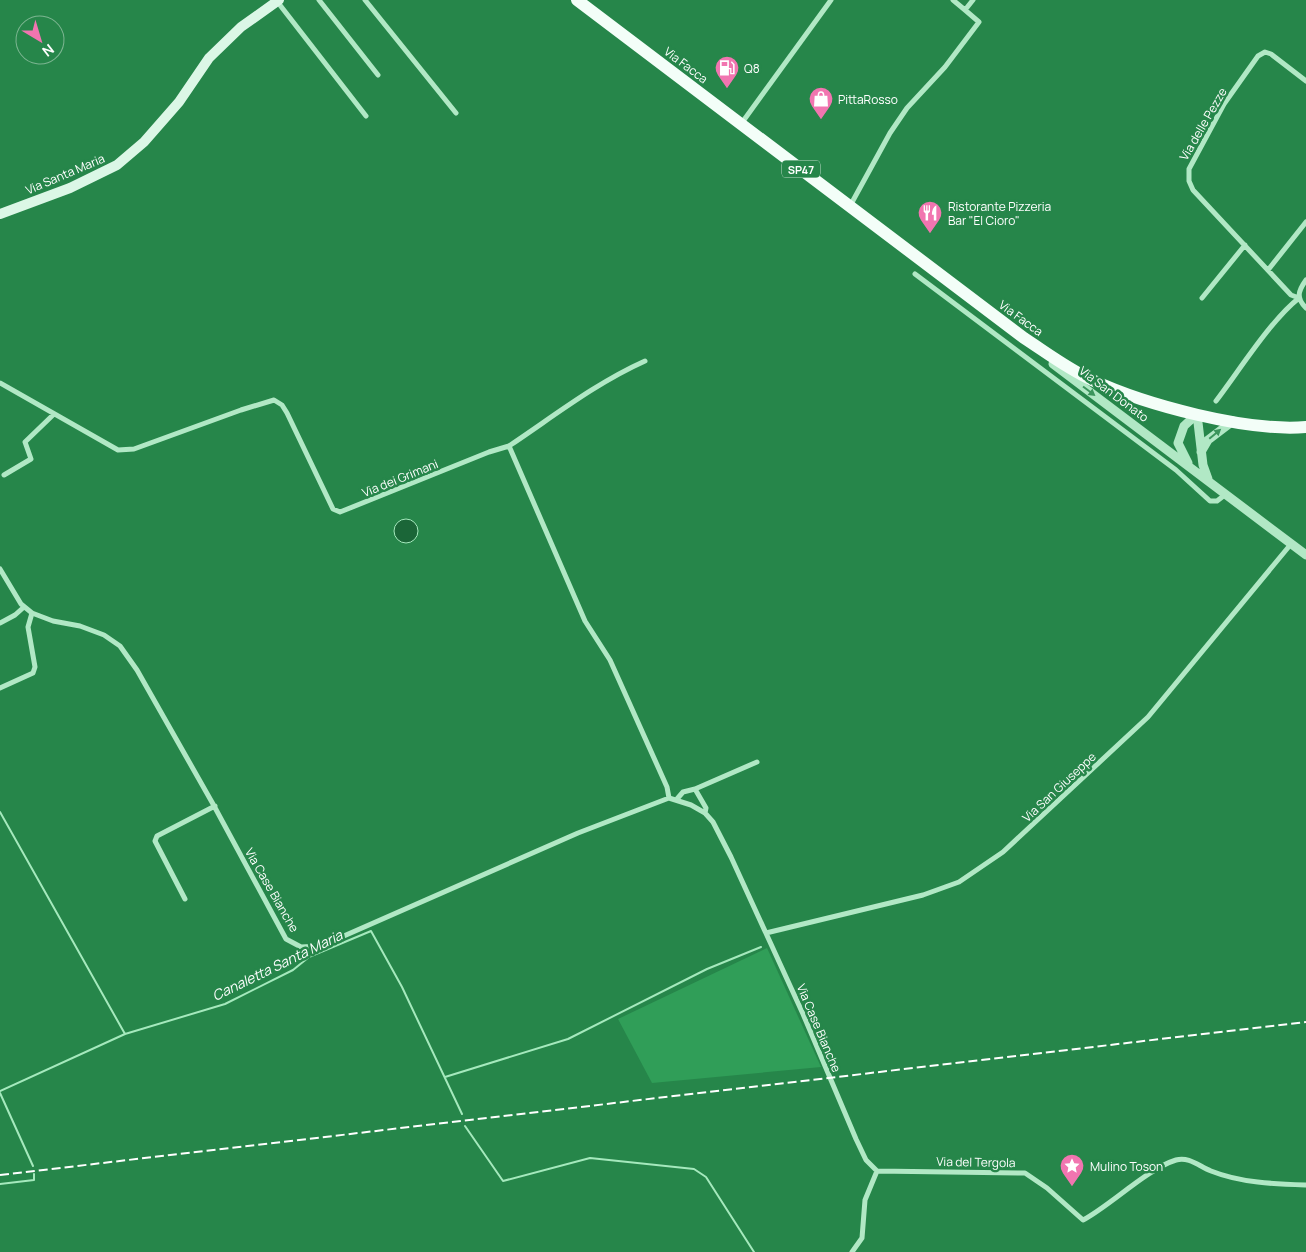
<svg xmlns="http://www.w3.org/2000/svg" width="1306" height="1252" font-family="Manrope,sans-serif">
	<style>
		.green { fill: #309e58 }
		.water { fill: #1b6638; stroke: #a5e9bd }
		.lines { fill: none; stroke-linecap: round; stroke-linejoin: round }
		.stream { stroke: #a5e9bd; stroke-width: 2 }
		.minor { stroke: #b1e8c5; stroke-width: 5 }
		.tertiary { stroke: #b1e8c5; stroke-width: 9 }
		.secondary { stroke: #dbf7e6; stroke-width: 10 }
		.primary { stroke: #f3fef8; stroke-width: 12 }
		.rail { stroke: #fff; stroke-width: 2; stroke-dasharray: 9 4; stroke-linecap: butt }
		.oneway { fill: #3b955c }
		.labels { text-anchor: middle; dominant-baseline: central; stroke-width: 5; stroke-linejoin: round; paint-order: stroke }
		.shield { fill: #26864a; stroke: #bedbc9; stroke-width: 1 }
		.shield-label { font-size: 11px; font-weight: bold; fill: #fff }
		.street-label { font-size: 12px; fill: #fff; stroke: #26864a }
		.poi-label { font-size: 12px; fill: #fff; stroke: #26864a; text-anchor: start }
		.water-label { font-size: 14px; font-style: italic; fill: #fcfefd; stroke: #26864a }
	</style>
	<rect width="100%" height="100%" fill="#26864a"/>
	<path class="green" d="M 767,948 L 821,1067 L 652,1083 L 618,1019 Z"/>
	<path class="water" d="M394 531a12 12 0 1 1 24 0a12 12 0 1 1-24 0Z"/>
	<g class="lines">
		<path class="stream" d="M 0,812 L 125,1034 L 225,1004 L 293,970 L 309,957 L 371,931 L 402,987 L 462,1114
			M 445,1077 L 568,1039 L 707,969 L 761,947
			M 0,1091 L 125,1034
			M 0,1093 L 33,1166
			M 465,1126 L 503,1181 L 590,1158 L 694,1169 L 706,1177 L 754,1252
			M 0,1184 L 34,1180 L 34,1174"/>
		<path class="minor" d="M 276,0 L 366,116
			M 319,0 L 378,75
			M 365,0 L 456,113
			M 953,0 L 965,10 L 973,0
			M 741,124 L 831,0
			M 850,206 L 890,133 L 907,108 L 945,67 L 979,22 L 965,10
			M 1268,270 L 1306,222
			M 915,274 L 1176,470 L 1210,501 L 1217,501 L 1226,494
			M 1306,280 C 1298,291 1296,298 1306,308
			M 1202,298 L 1245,245
			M 1299,298 L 1291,295 L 1193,190 L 1189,181 L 1189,169 L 1224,104 L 1258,56 L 1265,52 L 1271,54 L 1306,81
			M 0,383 L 118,450 L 134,449 L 241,410 L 274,400 L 282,405 L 287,413 L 333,509 L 340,512 L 489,452 L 509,446 L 585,621 L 610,660 L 667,787 L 669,798
			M 1216,401 C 1239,371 1270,321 1299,298
			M 509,446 C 554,416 596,383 645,361
			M 4,475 L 31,459 L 25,442 L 54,414
			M 0,569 L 21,604 L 32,613 L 53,621 L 80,626 L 104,635 L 120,646 L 137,670 L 213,804 L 286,939 L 301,947 L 321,946 L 578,833 L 669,798 L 691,805 L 705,813 L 713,822 L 731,857 L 803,1014 L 856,1139 L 866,1160 L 877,1171 L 865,1200 L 862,1238 L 852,1252
			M 0,623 L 15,615 L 24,607
			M 0,688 L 33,673 L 35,667 L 28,627 L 32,613
			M 695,789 L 757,762
			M 677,799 L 683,792 L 695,789 L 706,808 L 705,813
			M 185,899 L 155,841 L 157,836 L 215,806
			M 766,933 L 923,895 L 959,882 L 1003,852 L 1148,717 L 1291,544
			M 877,1171 L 1025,1173 L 1047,1188 L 1083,1220 C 1111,1205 1147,1169 1176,1160 C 1189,1156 1200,1167 1211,1171 C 1241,1183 1275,1184 1306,1185"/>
		<path class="tertiary" d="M 1053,364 L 1306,555
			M 1197,414 L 1203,465 L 1208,479
			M 1201,452 L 1208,440 L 1233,421
			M 1188,463 L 1178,443 L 1184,426 L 1197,414"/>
		<path class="secondary" d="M 0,214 L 70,188 L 117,165 L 144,142 L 179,102 L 209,58 L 241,27 L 279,0"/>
		<path class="primary" d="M 577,0 L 1024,338 C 1047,353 1068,369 1092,380 C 1146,405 1247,432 1306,427"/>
		<path class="rail" d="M 0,1175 L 1306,1022"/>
	</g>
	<defs><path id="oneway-solid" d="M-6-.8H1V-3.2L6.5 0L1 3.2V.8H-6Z" transform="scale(1.25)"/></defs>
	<g class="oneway">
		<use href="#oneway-solid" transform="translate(1089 391) rotate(37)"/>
		<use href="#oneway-solid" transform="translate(1215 434) rotate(-40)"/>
	</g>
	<defs>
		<symbol id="fuel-pin" viewBox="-11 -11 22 30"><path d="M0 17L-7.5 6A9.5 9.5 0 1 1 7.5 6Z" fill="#f175b0" stroke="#26864a"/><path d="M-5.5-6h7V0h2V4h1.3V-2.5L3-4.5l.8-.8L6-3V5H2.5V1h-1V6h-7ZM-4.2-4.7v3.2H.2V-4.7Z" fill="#fff"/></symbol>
		<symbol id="shop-pin" viewBox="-11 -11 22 30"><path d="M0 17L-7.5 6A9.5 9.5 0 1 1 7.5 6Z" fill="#f175b0" stroke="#26864a"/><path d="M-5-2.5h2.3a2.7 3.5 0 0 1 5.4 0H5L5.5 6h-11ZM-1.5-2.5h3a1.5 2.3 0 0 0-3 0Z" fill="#fff"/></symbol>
		<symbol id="restaurant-pin" viewBox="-11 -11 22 30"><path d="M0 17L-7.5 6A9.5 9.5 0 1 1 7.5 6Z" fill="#f175b0" stroke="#26864a"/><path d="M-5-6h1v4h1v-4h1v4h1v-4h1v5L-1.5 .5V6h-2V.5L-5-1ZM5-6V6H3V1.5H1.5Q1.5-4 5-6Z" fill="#fff"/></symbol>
		<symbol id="sight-pin" viewBox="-11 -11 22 30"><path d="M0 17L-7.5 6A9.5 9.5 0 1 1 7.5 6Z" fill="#f175b0" stroke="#26864a"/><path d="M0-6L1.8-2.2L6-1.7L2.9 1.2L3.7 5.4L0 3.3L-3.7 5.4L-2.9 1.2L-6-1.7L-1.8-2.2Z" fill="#fff"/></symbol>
	</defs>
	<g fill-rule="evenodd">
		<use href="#fuel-pin" x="713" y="54" width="28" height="38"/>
		<use href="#shop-pin" x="807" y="85" width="28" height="38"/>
		<use href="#restaurant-pin" x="916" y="199" width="28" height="38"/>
		<use href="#sight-pin" x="1058" y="1152" width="28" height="38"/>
	</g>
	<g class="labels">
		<rect class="shield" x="782" y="160.5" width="38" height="17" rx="4"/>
		<g class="shield-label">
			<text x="801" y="169">SP47</text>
		</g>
		<g class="street-label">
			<text transform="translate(686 65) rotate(37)">Via Facca</text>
			<text transform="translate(1203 124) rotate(-60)">Via delle Pezze</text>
			<text transform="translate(65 174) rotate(-23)">Via Santa Maria</text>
			<text transform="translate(1021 318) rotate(36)">Via Facca</text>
			<text transform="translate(1114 394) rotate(37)">Via San Donato</text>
			<text transform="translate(400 478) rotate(-22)">Via dei Grimani</text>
			<text transform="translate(1059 787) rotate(-43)">Via San Giuseppe</text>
			<text transform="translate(272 890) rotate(60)">Via Case Bianche</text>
			<text transform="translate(819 1028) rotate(67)">Via Case Bianche</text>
			<text transform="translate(976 1162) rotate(1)">Via del Tergola</text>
		</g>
		<g class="poi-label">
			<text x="744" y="68">Q8</text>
			<text x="838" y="99">PittaRosso</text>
			<text x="948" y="206">Ristorante Pizzeria<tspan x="948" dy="14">Bar "El Cioro"</tspan></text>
			<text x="1090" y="1166">Mulino Toson</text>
		</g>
		<g class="water-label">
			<text transform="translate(277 965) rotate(-26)">Canaletta Santa Maria</text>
		</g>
	</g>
	<g transform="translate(40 40) rotate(142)"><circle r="24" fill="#26864a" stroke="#7db692"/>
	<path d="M0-4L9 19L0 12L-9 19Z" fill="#f175b0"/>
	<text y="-8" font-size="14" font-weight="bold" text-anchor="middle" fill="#ffffff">N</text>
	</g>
</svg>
